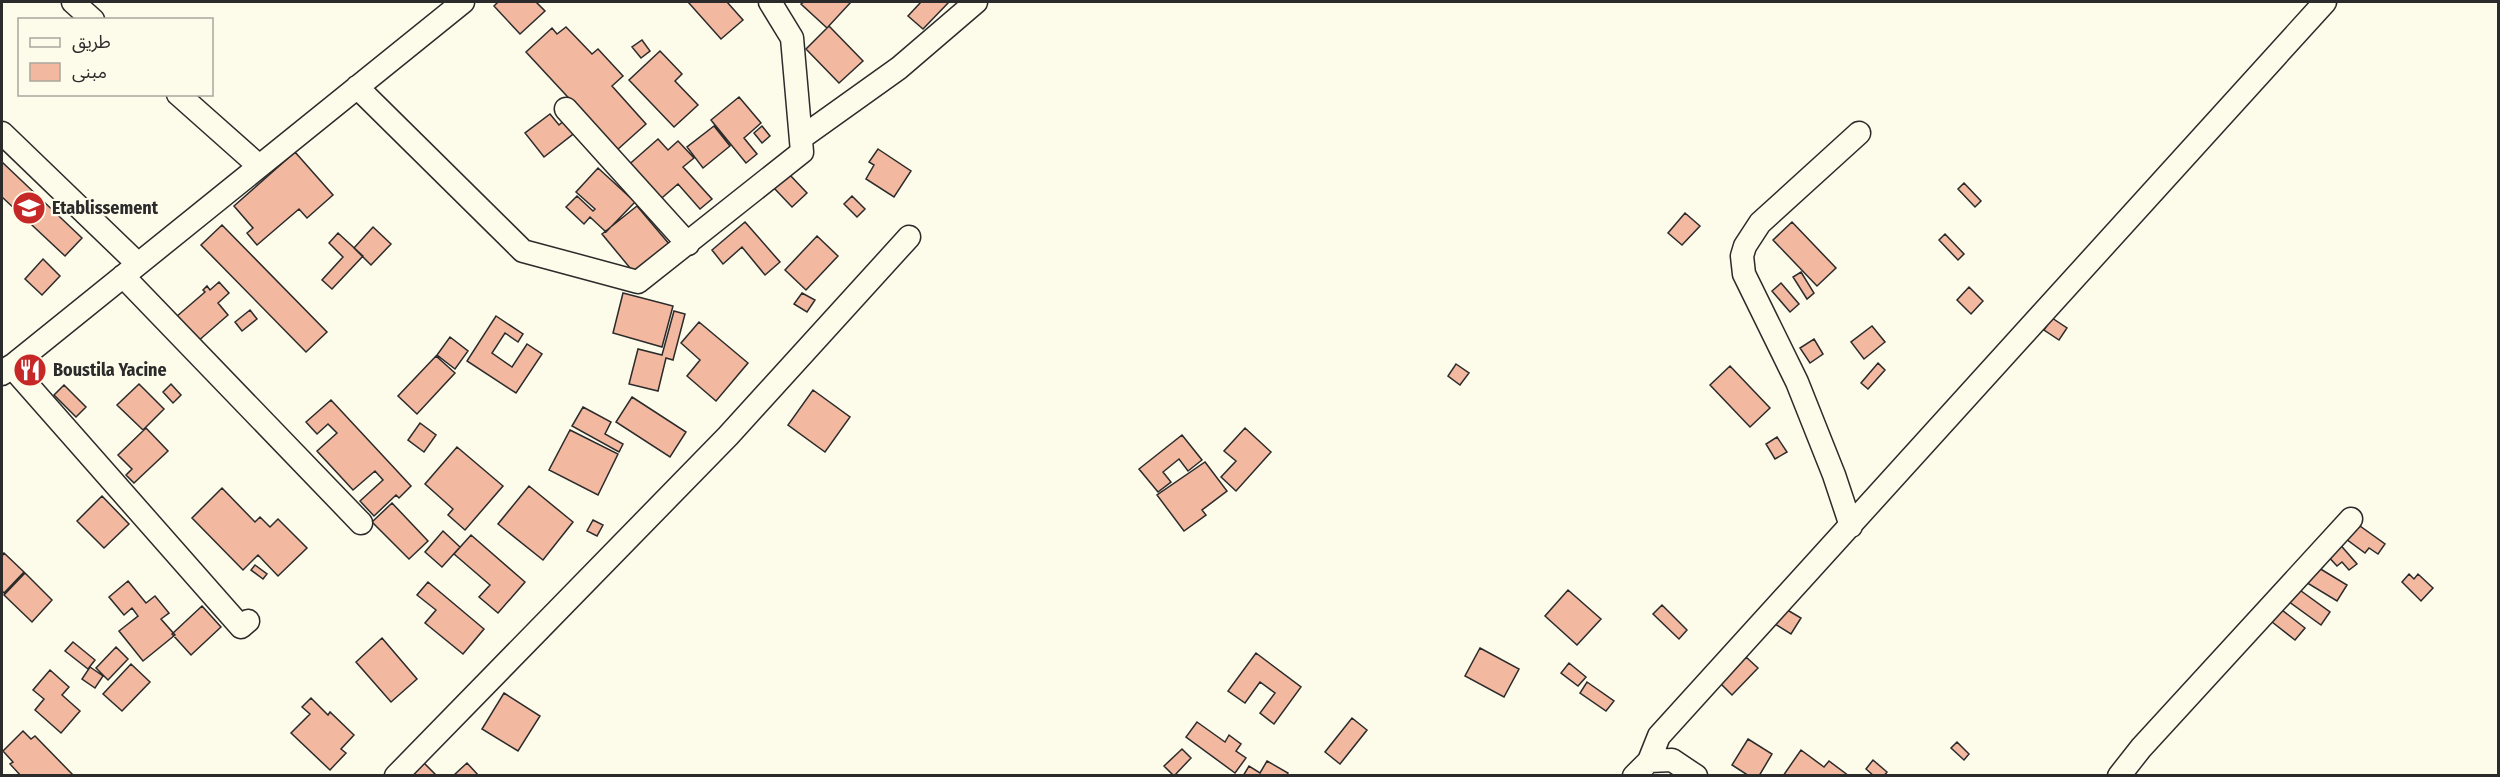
<svg xmlns="http://www.w3.org/2000/svg" width="2500" height="777" font-family="'Fira Sans Condensed','Noto Sans Arabic',sans-serif">
	<style>
		.building { fill: #f2b8a0; stroke: #2b2b2b; stroke-width: 1.5 }
		.lines { fill: none; stroke-linecap: round; stroke-linejoin: round }
		.minor-casing { stroke: #2b2b2b; stroke-width: 25 }
		.minor { stroke: #fdfbea; stroke-width: 22 }
		.labels { text-anchor: middle; dominant-baseline: central; stroke-width: 4.5; stroke-linejoin: round; paint-order: stroke }
		.poi-label { font-size: 18px; font-weight: bold; fill: #2b2b2b; stroke: #fdfbea; text-anchor: start }
	</style>
	<rect width="100%" height="100%" fill="#fdfbea"/>
	<path class="building" d="M 498,2 L 536,2 L 545,11 L 520,34 L 494,6 Z
		M 688,2 L 727,2 L 743,20 L 721,39 Z
		M 804,2 L 851,2 L 827,28 L 801,4 Z
		M 921,2 L 949,2 L 923,29 L 908,16 Z
		M 829,26 L 863,61 L 839,83 L 806,49 Z
		M 566,27 L 592,54 L 598,49 L 623,76 L 612,86 L 646,124 L 617,150 L 526,52 L 552,28 L 557,34 Z
		M 642,40 L 650,51 L 641,58 L 632,47 Z
		M 660,51 L 682,74 L 675,81 L 698,105 L 674,127 L 629,80 Z
		M 739,97 L 761,123 L 744,138 L 757,154 L 746,163 L 711,120 Z
		M 550,114 L 559,125 L 567,118 L 577,131 L 544,157 L 525,133 Z
		M 714,126 L 730,146 L 703,168 L 687,147 Z
		M 762,126 L 770,136 L 762,143 L 754,133 Z
		M 658,139 L 668,150 L 678,141 L 694,158 L 683,167 L 712,199 L 700,209 L 678,184 L 656,203 L 625,168 Z
		M 878,149 L 911,171 L 894,197 L 866,179 L 874,165 L 869,162 Z
		M 295,152 L 333,195 L 307,218 L 299,209 L 257,245 L 247,233 L 253,228 L 234,206 Z
		M 2,162 L 82,238 L 65,256 L 2,197 Z
		M 598,168 L 635,202 L 606,232 L 590,217 L 584,224 L 566,207 L 577,196 L 593,211 L 595,209 L 576,192 Z
		M 789,174 L 807,193 L 792,207 L 774,188 Z
		M 1964,183 L 1981,201 L 1975,207 L 1958,189 Z
		M 852,196 L 865,209 L 857,217 L 844,204 Z
		M 637,206 L 670,245 L 635,274 L 602,234 Z
		M 1685,213 L 1700,226 L 1682,245 L 1668,233 Z
		M 745,222 L 780,262 L 765,275 L 742,247 L 723,264 L 712,250 Z
		M 1792,222 L 1836,268 L 1817,286 L 1773,240 Z
		M 222,225 L 327,332 L 306,352 L 201,245 Z
		M 373,227 L 391,244 L 371,265 L 354,248 Z
		M 338,233 L 363,256 L 332,289 L 322,280 L 343,257 L 329,243 Z
		M 1945,234 L 1964,254 L 1958,260 L 1939,240 Z
		M 817,236 L 838,256 L 806,290 L 785,270 Z
		M 43,259 L 60,276 L 42,295 L 25,279 Z
		M 1801,272 L 1814,293 L 1807,299 L 1793,277 Z
		M 219,282 L 229,293 L 218,303 L 228,315 L 197,342 L 176,317 L 205,292 L 203,290 L 207,286 L 210,290 Z
		M 1781,283 L 1799,304 L 1790,312 L 1772,291 Z
		M 1969,287 L 1983,301 L 1971,314 L 1957,300 Z
		M 623,293 L 673,306 L 662,347 L 613,333 Z
		M 802,293 L 815,300 L 807,312 L 794,304 Z
		M 250,310 L 257,319 L 242,331 L 235,322 Z
		M 674,311 L 685,314 L 673,360 L 666,358 L 658,391 L 629,384 L 638,349 L 662,355 Z
		M 496,316 L 523,334 L 518,342 L 505,333 L 492,353 L 512,367 L 527,344 L 542,354 L 516,393 L 467,361 Z
		M 2052,318 L 2067,328 L 2059,340 L 2044,330 Z
		M 699,322 L 748,363 L 716,401 L 687,376 L 700,360 L 681,343 Z
		M 1872,326 L 1885,342 L 1864,359 L 1851,342 Z
		M 450,337 L 468,351 L 455,369 L 437,355 Z
		M 1814,339 L 1823,354 L 1810,363 L 1800,348 Z
		M 436,356 L 455,373 L 417,414 L 398,396 Z
		M 1878,363 L 1885,370 L 1868,389 L 1861,383 Z
		M 1456,364 L 1469,373 L 1460,385 L 1448,376 Z
		M 1730,366 L 1770,408 L 1750,427 L 1710,385 Z
		M 139,384 L 164,409 L 143,430 L 117,405 Z
		M 171,384 L 181,395 L 173,403 L 163,392 Z
		M 64,385 L 86,407 L 76,417 L 54,395 Z
		M 813,390 L 850,417 L 825,452 L 788,425 Z
		M 632,397 L 686,432 L 670,457 L 616,422 Z
		M 331,400 L 411,486 L 399,498 L 396,495 L 374,516 L 360,501 L 383,480 L 375,471 L 353,490 L 317,451 L 337,433 L 328,424 L 317,434 L 306,422 Z
		M 583,407 L 611,422 L 605,434 L 623,444 L 619,452 L 572,426 Z
		M 420,423 L 436,435 L 424,452 L 408,440 Z
		M 146,428 L 168,451 L 134,483 L 126,475 L 132,469 L 118,455 Z
		M 1245,428 L 1271,452 L 1236,491 L 1221,477 L 1236,461 L 1224,451 Z
		M 570,430 L 618,454 L 598,495 L 549,470 Z
		M 1182,435 L 1202,460 L 1188,471 L 1179,459 L 1163,472 L 1171,482 L 1158,492 L 1139,469 Z
		M 1777,437 L 1787,452 L 1775,459 L 1766,444 Z
		M 457,447 L 503,486 L 465,530 L 448,515 L 453,509 L 425,484 Z
		M 1205,462 L 1227,491 L 1202,510 L 1206,515 L 1184,531 L 1157,495 Z
		M 529,486 L 573,522 L 543,560 L 498,524 Z
		M 222,488 L 255,522 L 260,517 L 270,527 L 278,519 L 307,548 L 278,576 L 258,555 L 243,570 L 192,518 Z
		M 102,496 L 129,524 L 104,548 L 77,521 Z
		M 392,503 L 428,541 L 409,559 L 372,522 Z
		M 593,520 L 603,525 L 597,536 L 587,531 Z
		M 2353,521 L 2385,544 L 2378,554 L 2369,548 L 2365,553 L 2342,536 Z
		M 443,531 L 460,547 L 442,567 L 425,552 Z
		M 471,535 L 525,582 L 498,613 L 479,597 L 490,585 L 454,554 Z
		M 2337,541 L 2357,564 L 2349,570 L 2342,562 L 2337,566 L 2324,552 Z
		M 4,553 L 24,572 L 4,593 L 2,591 L 2,556 Z
		M 255,565 L 267,574 L 263,579 L 251,570 Z
		M 2314,565 L 2347,585 L 2337,601 L 2304,581 Z
		M 25,573 L 52,600 L 32,622 L 4,595 Z
		M 2409,574 L 2414,579 L 2418,574 L 2433,588 L 2421,601 L 2402,582 Z
		M 128,581 L 146,603 L 155,596 L 169,613 L 161,619 L 175,635 L 143,661 L 119,631 L 138,616 L 132,608 L 124,615 L 109,597 Z
		M 428,582 L 484,629 L 463,654 L 425,623 L 436,610 L 417,595 Z
		M 2297,588 L 2330,612 L 2321,625 L 2288,601 Z
		M 1568,590 L 1601,619 L 1577,645 L 1545,616 Z
		M 1662,605 L 1687,630 L 1679,639 L 1653,614 Z
		M 202,606 L 221,627 L 191,655 L 172,634 Z
		M 1784,608 L 1801,618 L 1791,634 L 1775,624 Z
		M 2282,610 L 2305,628 L 2295,640 L 2272,622 Z
		M 382,638 L 417,679 L 391,702 L 356,662 Z
		M 73,642 L 95,660 L 88,669 L 65,651 Z
		M 116,647 L 128,659 L 108,680 L 96,668 Z
		M 1480,648 L 1519,669 L 1504,697 L 1465,676 Z
		M 1256,653 L 1301,687 L 1274,724 L 1260,713 L 1275,693 L 1260,682 L 1245,703 L 1228,691 Z
		M 1746,657 L 1758,668 L 1732,695 L 1721,684 Z
		M 1569,663 L 1586,677 L 1578,686 L 1561,673 Z
		M 131,664 L 150,682 L 122,711 L 103,694 Z
		M 90,667 L 103,676 L 95,688 L 82,679 Z
		M 50,670 L 69,687 L 62,695 L 80,711 L 61,733 L 35,710 L 44,699 L 33,690 Z
		M 1587,682 L 1614,701 L 1606,711 L 1580,693 Z
		M 504,693 L 540,716 L 518,751 L 482,729 Z
		M 311,698 L 328,715 L 330,712 L 354,735 L 341,749 L 346,753 L 330,770 L 291,733 L 310,714 L 302,707 Z
		M 1352,718 L 1367,730 L 1340,764 L 1325,752 Z
		M 1197,722 L 1225,742 L 1229,735 L 1241,744 L 1236,751 L 1246,758 L 1235,773 L 1186,737 Z
		M 23,731 L 31,739 L 35,736 L 74,776 L 21,776 L 10,764 L 13,762 L 3,751 Z
		M 1748,739 L 1772,754 L 1759,776 L 1749,776 L 1732,765 Z
		M 1957,742 L 1969,754 L 1964,760 L 1951,748 Z
		M 1182,749 L 1191,758 L 1174,776 L 1164,766 Z
		M 1801,750 L 1824,767 L 1829,761 L 1849,776 L 1783,776 Z
		M 421,760 L 437,776 L 407,776 Z
		M 1873,760 L 1887,772 L 1884,776 L 1874,776 L 1866,769 Z
		M 1267,761 L 1288,773 L 1286,776 L 1243,776 L 1249,766 L 1260,773 Z
		M 467,763 L 479,776 L 455,776 L 454,775 Z"/>
	<g class="lines">
		<defs>
			<path id="minor" d="M 73,2 L 93,20
				M 357,87 L 523,251 L 638,282 L 802,152 L 792,38 L 770,2
				M 178,94 L 259,166
				M 566,109 L 688,244
				M 2,133 L 138,264
				M 801,138 L 899,68 L 976,2
				M 123,276 L 361,523
				M 11,366 L 241,627 L 248,621
				M 2,374 L 463,2
				M 1851,526 L 1834,475 L 1797,382 L 1744,274 L 1742,256 L 1745,246 L 1760,223 L 1859,133
				M 1649,761 L 1659,736 L 2325,2
				M 396,776 L 728,436 L 909,237
				M 1634,776 L 1649,761 L 1672,760 L 1696,776
				M 2119,776 L 2141,748 L 2351,519"/>
		</defs>
		<use href="#minor" class="minor-casing"/>
		<use href="#minor" class="minor"/>
	</g>
	<defs>
		<symbol id="school-disc" viewBox="-11 -11 22 22"><circle r="9.5" fill="#c62828" stroke="#fdfbea"/><path d="M0-5L7-2L0 1L-7-2ZM-4 1L0 2.5L4 1V4Q0 6-4 4Z" fill="#fff"/></symbol>
		<symbol id="restaurant-disc" viewBox="-11 -11 22 22"><circle r="9.5" fill="#c62828" stroke="#fdfbea"/><path d="M-5-6h1v4h1v-4h1v4h1v-4h1v5L-1.5 .5V6h-2V.5L-5-1ZM5-6V6H3V1.5H1.5Q1.5-4 5-6Z" fill="#fff"/></symbol>
	</defs>
	<g fill-rule="evenodd">
		<use href="#school-disc" x="10" y="189" width="38" height="38"/>
		<use href="#restaurant-disc" x="11" y="351" width="38" height="38"/>
	</g>
	<g class="labels">
		<g class="poi-label">
			<text x="52" y="208">Etablissement</text>
			<text x="53" y="370">Boustila Yacine</text>
		</g>
	</g>
	<rect width="2500" height="777" fill="none" stroke="#2b2b2b" stroke-width="6"/>
	<rect x="18" y="18" width="195" height="78" fill="#fdfbea" stroke="#a9a89e" stroke-width="1.5"/>
	<rect x="30" y="38" width="30" height="9" fill="#fdfbea" stroke="#a9a89e" stroke-width="1.5"/>
	<text x="72" y="48" font-size="18" fill="#2b2b2b">طريق</text>
	<rect x="30" y="63" width="30" height="18" fill="#f2b8a0" stroke="#a9a89e" stroke-width="1.5"/>
	<text x="72" y="78" font-size="18" fill="#2b2b2b">مبنى</text>
</svg>
